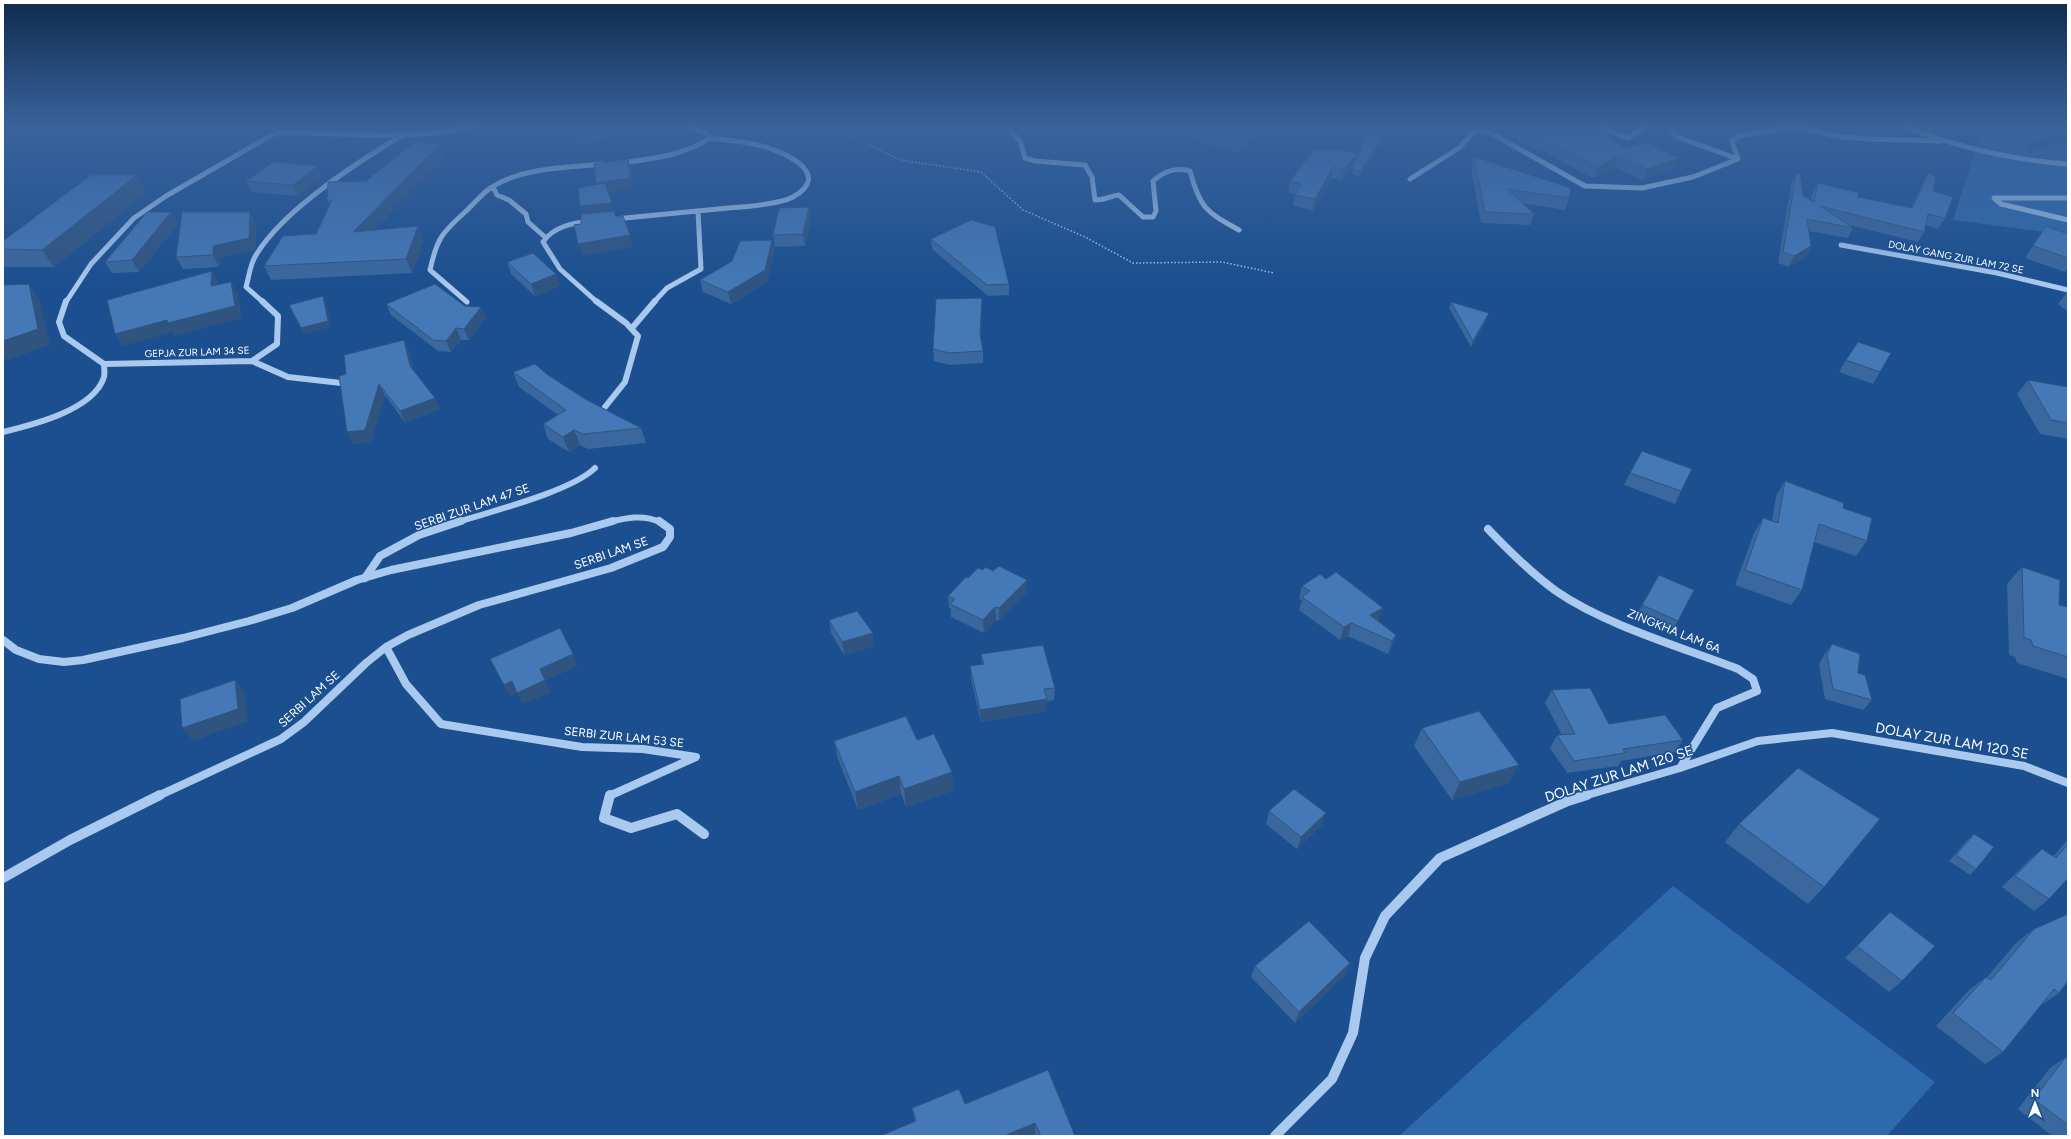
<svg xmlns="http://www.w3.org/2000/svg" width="2071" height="1139" font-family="Figtree,sans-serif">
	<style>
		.green { fill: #2e69ad }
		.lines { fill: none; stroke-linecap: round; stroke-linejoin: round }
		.path { stroke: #a9c9ee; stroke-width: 1.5; stroke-dasharray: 1.5 2; stroke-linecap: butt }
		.minor-far3 { stroke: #a9c9ee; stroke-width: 5 }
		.minor-far2 { stroke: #a9c9ee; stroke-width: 6 }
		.minor-far1 { stroke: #a9c9ee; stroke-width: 8 }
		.minor { stroke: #a9c9ee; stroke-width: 10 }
		.wall { fill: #3a679d }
		.shaded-wall { fill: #305480 }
		.building { fill: #4478b7; stroke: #305480 }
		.labels { text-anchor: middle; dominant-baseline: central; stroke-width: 3; stroke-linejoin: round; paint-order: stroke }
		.far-street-label { font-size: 10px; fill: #fff; stroke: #1b4f8f }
		.street-label { font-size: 12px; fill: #fff; stroke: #1b4f8f }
		.near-street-label { font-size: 14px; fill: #fff; stroke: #1b4f8f }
	</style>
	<rect width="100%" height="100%" fill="#1b4f8f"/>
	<path class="green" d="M 1154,126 L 1269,126 L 1236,153 Z
		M 1971,126 L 2068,126 L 2068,235 L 1953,220 L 1981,134 Z
		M 1673,886 L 1935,1082 L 1887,1136 L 1399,1136 Z"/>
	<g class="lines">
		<path class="path" d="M 841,126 L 848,134 L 900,160 L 981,172 L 1023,210 L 1085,237 L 1133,263 L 1222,262 L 1274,273"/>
		<path class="minor-far3" d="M 272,126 L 277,132 C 343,133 413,141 477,126
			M 1006,126 L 1020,141 L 1025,158 L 1035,161 L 1085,165 L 1092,177 L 1095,200 C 1107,200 1108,196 1119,195 L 1143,217 L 1153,217 L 1156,211 L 1153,181 C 1164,171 1175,167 1190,171 C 1200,208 1206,212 1239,230
			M 1603,126 L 1604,129 L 1627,138 L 1648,126
			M 1670,126 L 1675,136 L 1738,159
			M 1903,126 C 1957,147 2010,160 2068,164
			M 619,163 C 650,159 683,156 710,138
			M 1410,179 L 1459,148 L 1475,130 L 1489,132 L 1585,186 L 1642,188 L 1693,177 L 1738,159 L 1732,141 L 1738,136 L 1788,128 L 1804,128 L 1836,136 L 1868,139 L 1942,141
			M 493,187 L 497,195 L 509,200 L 526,214 L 528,222 L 545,237
			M 2068,198 L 1994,198 L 2001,204 L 2068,220
			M 615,219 C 653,215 690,212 728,208 C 743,207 780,204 793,197 C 835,173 781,150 758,145 C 743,141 726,140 710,138 L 708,134 L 688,126
			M 591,221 C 573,223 554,226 543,242 L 560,269 L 597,302
			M 1841,245 L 1997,273 L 2068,290
			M 66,302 L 91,264 L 134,218 L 166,196 L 277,132
			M 263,302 L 246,287 C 249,277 250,264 256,255 C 284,209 358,162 404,134
			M 467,302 L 430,270 C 437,238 442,233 465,212 C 474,204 482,193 492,187 C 523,167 568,168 603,164
			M 654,302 L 667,288 L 701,269 L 698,211"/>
		<path class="minor-far2" d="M 596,301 L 626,323 L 638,336 L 625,382 L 605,407
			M 632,328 L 655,301
			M 252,361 L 288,377 L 341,383
			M 104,364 L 252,361 L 277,344 L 278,316 L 262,301
			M 3,432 C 32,425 94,410 104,377 C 105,373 104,368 104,364 L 64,336 L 59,322 L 66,301
			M 458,522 C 492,511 572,491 595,468
			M 609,522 C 626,518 643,514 660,522"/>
		<path class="minor-far1" d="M 1488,529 C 1509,551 1531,573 1556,591 C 1605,625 1681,647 1738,669 L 1753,679 L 1757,691 L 1717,708 L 1680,768
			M 365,578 L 380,556 L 419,535 L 461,521
			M 3,640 L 16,650 L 39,659 L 64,662 L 83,660 L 183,638 L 249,621 L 292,608 L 357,580 L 391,570 L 571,533 L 613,521
			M 386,647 L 406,684 L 441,724 L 582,747 L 643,749 L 696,757 L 609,796
			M 158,796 L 281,739 L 304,722 L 366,663 L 386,647 L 408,635 L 479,605 L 611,568 L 663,547 L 670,537 L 670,529 L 659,521
			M 1584,796 L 1680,768 L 1758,741 L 1832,733 L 2024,766 L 2068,783"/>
		<path class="minor" d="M 610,795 L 604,818 L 631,828 L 677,814 L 704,834
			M 3,878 L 70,840 L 160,795
			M 1275,1136 L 1332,1079 L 1353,1033 L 1365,958 L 1385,916 L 1440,858 L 1568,801 L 1587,795"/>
	</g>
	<path class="wall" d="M 3,126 L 190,126 L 158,127 L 151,132 L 68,133 L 65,135 L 16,135 L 3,128 Z
		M 571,126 L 658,126 L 606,137 L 606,141 L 575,143 Z
		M 1369,126 L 1392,126 L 1359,177 L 1352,174 L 1354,166 L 1342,180 L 1331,178 L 1313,210 L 1293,206 L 1295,195 L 1296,194 L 1288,192 L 1290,181 L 1357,160 Z
		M 1498,126 L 1595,126 L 1622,148 L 1679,158 L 1674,168 L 1642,180 L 1615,167 L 1595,177 L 1591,177 L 1541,150 L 1540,152 L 1501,129 Z
		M 1995,126 L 2068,126 L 2068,144 L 2025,151 L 1991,135 L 1996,127 Z
		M 445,157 L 374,230 L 424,240 L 412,273 L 271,280 L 264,266 L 316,234 L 330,205 L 327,200 Z
		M 1474,157 L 1569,198 L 1565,210 L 1522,203 L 1534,214 L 1530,225 L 1481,223 L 1471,168 Z
		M 1796,174 L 1803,195 L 1811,200 L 1812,194 L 1818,183 L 1858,197 L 1911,208 L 1922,184 L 1928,174 L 1933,191 L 1945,218 L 1938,229 L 1925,225 L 1924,232 L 1918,242 L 1850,225 L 1853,228 L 1848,238 L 1809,231 L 1811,246 L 1806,257 L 1789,267 L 1778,263 L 1791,184 Z
		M 323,177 L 298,196 L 252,192 L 246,181 Z
		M 147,192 L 54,267 L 4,267 L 3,265 L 3,241 Z
		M 809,207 L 811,219 L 805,246 L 775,247 L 773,235 Z
		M 171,212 L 178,224 L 139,272 L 112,273 L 105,262 Z
		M 256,223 L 255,250 L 220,257 L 219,267 L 183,269 L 176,257 Z
		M 2046,226 L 2068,234 L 2068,267 L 2065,272 L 2025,258 Z
		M 931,239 L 1009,284 L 1009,295 L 988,296 L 932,249 Z
		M 772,240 L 774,252 L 767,282 L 731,304 L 703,292 L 700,280 Z
		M 507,262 L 556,274 L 560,286 L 535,296 L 511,274 Z
		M 2068,291 L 2068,312 L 2058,304 Z
		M 982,298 L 982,310 L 981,339 L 983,351 L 983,363 L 950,365 L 934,361 L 933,349 Z
		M 1451,302 L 1487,319 L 1471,347 L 1449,308 Z
		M 386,304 L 465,306 L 486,318 L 469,340 L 461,340 L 451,352 L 438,351 L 391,315 Z
		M 409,351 L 414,371 L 440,409 L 405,423 L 385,395 L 371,442 L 353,444 L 346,374 Z
		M 1846,360 L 1880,372 L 1873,384 L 1839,372 Z
		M 513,372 L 548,375 L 585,399 L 641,428 L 646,443 L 588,449 L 580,445 L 569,452 L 548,439 L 543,424 L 558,415 L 519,387 Z
		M 2028,380 L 2068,387 L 2068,439 L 2040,434 L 2017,394 Z
		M 1630,473 L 1681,491 L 1675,504 L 1624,485 Z
		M 1785,481 L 1843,508 L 1867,541 L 1856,556 L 1814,542 L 1802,590 L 1791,605 L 1735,585 L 1754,533 L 1763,518 L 1772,521 L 1776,496 Z
		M 2022,567 L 2059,605 L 2068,607 L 2068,679 L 2017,663 L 2015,657 L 2009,655 L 2007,584 Z
		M 968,578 L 1027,592 L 999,621 L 996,620 L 984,633 L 951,617 L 951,609 L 949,608 L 948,596 Z
		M 1302,586 L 1379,620 L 1378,621 L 1396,635 L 1392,647 L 1388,654 L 1348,636 L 1340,640 L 1299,610 L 1302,600 L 1299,599 Z
		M 1642,605 L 1678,621 L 1670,633 L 1635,618 Z
		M 829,620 L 874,646 L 844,655 L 831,633 Z
		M 1832,644 L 1858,673 L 1872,700 L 1863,710 L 1825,699 L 1819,665 L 1824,655 Z
		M 981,654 L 1055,688 L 1054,700 L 1046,701 L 1046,711 L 981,722 L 971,679 L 970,666 L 982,664 Z
		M 1552,690 L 1609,724 L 1683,740 L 1675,752 L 1621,761 L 1618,766 L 1567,773 L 1550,748 L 1557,735 L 1562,735 L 1545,703 Z
		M 1422,728 L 1509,783 L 1452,800 L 1414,746 Z
		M 917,740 L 954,790 L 906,807 L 901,794 L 858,810 L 838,759 L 834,741 Z
		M 1269,811 L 1322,825 L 1297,849 L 1266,824 Z
		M 1739,824 L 1824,887 L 1808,904 L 1725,842 Z
		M 1974,834 L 1976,869 L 1970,875 L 1949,861 L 1967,840 Z
		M 2068,839 L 2068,878 L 2049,899 L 2034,911 L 2002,887 L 2028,861 L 2042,849 L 2053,857 Z
		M 1890,912 L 1902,981 L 1889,992 L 1845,958 L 1878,924 Z
		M 2034,929 L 2059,993 L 2040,1006 L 2003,1052 L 1985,1064 L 1936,1026 L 1969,990 L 1986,977 L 1987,977 L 2016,943 Z
		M 1255,966 L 1346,974 L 1295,1023 L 1251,977 Z
		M 2066,1057 L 2068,1058 L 2068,1136 L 2052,1136 L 2018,1109 L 2050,1068 Z
		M 1048,1070 L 1075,1136 L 880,1136 L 915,1122 L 912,1108 L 965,1104 Z"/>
	<path class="shaded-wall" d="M 60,126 L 64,126 L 68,133 L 65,135 Z
		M 148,126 L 157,126 L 158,127 L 151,132 Z
		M 602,126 L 658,126 L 606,137 L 606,141 Z
		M 1390,126 L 1392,126 L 1359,177 L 1360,172 Z
		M 2068,134 L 2068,139 L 2065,144 L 2025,151 L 2032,140 Z
		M 1544,140 L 1541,150 L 1540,152 L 1543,141 Z
		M 440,144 L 445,157 L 359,246 L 353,232 Z
		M 1358,154 L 1356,164 L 1342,180 L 1344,169 Z
		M 1619,156 L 1615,167 L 1595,177 L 1599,166 Z
		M 1679,158 L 1674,168 L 1642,180 L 1647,169 Z
		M 628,159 L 631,170 L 633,189 L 599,194 L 596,183 Z
		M 318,166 L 323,177 L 298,196 L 293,185 Z
		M 1333,167 L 1331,178 L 1313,210 L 1315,199 Z
		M 137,175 L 147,192 L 54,267 L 42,250 Z
		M 612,203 L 615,215 L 583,218 L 580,206 Z
		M 809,207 L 811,219 L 805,246 L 803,234 Z
		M 171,212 L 178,224 L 139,272 L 132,260 Z
		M 250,212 L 256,223 L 255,250 L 220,257 L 219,267 L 213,255 L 213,246 Z
		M 418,226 L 424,240 L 412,273 L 406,259 Z
		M 630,235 L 633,247 L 582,256 L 578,244 Z
		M 772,240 L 774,252 L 767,282 L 731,304 L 728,292 Z
		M 1811,246 L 1806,257 L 1789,267 L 1794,256 Z
		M 212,271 L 219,283 L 218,298 L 211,286 Z
		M 556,274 L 560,286 L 535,296 L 531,284 Z
		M 231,282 L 238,294 L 242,318 L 175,336 L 173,332 L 123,346 L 115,334 L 167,320 Z
		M 29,284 L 40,300 L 50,345 L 7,360 L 3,355 L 3,341 Z
		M 323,296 L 326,302 L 331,327 L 305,334 L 301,328 Z
		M 982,298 L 982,310 L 980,346 L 980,334 Z
		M 481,307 L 486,318 L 469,340 L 464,329 Z
		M 1489,313 L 1487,319 L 1471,347 L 1473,341 Z
		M 456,328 L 461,340 L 451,352 L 446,341 Z
		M 404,340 L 409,351 L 416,378 L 410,366 Z
		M 379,384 L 385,395 L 371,442 L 353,444 L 347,432 Z
		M 435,398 L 440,409 L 405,423 L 400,411 Z
		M 574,430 L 580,445 L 569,452 L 563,437 Z
		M 1027,580 L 1027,592 L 999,621 L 999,608 Z
		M 995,607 L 996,620 L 984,633 L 983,620 Z
		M 1383,608 L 1379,620 L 1366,628 L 1370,615 Z
		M 1351,623 L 1348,636 L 1340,640 L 1344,627 Z
		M 873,633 L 874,646 L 844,655 L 842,642 Z
		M 1396,635 L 1392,647 L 1388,654 L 1392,641 Z
		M 573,654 L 578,666 L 545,681 L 551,692 L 523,704 L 517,693 L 510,697 L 504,685 Z
		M 235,680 L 244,692 L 248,721 L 193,741 L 182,728 Z
		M 1047,699 L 1046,711 L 981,722 L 980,710 Z
		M 1519,765 L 1509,783 L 1452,800 L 1460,782 Z
		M 952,772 L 954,790 L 906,807 L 904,789 Z
		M 899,776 L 901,794 L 858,810 L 855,792 Z
		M 1326,813 L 1322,825 L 1297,849 L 1301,837 Z
		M 1350,963 L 1346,974 L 1295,1023 L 1299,1012 Z
		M 1035,1123 L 1035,1136 L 1004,1136 Z"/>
	<path class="building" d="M 1369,126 L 1390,126 L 1360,172 L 1353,168 Z
		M 1517,126 L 1595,126 L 1622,148 L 1648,143 L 1679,158 L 1647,169 L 1619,156 L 1599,166 L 1595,166 L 1544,140 L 1543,141 Z
		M 2003,126 L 2068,126 L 2068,134 L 2032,140 Z
		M 416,141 L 440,144 L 353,232 L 418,226 L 406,259 L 264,266 L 283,236 L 316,234 L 332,200 L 327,200 L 328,182 L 366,181 Z
		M 1315,148 L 1329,151 L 1332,148 L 1358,154 L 1344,169 L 1333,167 L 1315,199 L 1295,195 L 1301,184 L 1290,181 Z
		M 1474,157 L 1571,188 L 1569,198 L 1507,189 L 1534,214 L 1485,212 Z
		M 628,159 L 630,178 L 596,183 L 594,164 Z
		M 273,162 L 318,166 L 293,185 L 246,181 Z
		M 1796,174 L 1800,174 L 1803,195 L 1814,202 L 1818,183 L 1859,193 L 1858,197 L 1912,208 L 1928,174 L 1936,177 L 1933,191 L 1953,197 L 1945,218 L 1928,214 L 1924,232 L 1820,206 L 1853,228 L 1807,219 L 1811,246 L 1794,256 L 1783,252 Z
		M 91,175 L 137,175 L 42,250 L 3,249 L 3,241 Z
		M 605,183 L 612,203 L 580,206 L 578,188 Z
		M 809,207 L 803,234 L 773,235 L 779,208 Z
		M 614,211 L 616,217 L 623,216 L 630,235 L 578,244 L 574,225 L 581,224 L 581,214 Z
		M 147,212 L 171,212 L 132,260 L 105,262 Z
		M 182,212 L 250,212 L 249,238 L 213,246 L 213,255 L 176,257 Z
		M 971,220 L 995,227 L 1009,284 L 987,285 L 931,239 Z
		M 2046,226 L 2068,234 L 2068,258 L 2033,246 Z
		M 772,240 L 765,270 L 728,292 L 700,280 L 732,261 L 740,241 Z
		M 533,253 L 556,274 L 531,284 L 507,262 Z
		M 212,271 L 211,286 L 231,282 L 235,306 L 168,323 L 167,320 L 115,334 L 107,300 Z
		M 29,284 L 38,329 L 3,341 L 3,285 Z
		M 435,284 L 465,306 L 481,307 L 464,329 L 456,328 L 446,341 L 433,340 L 386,304 Z
		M 323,296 L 328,321 L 301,328 L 289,305 Z
		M 982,298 L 980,334 L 983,351 L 949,353 L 933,349 L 936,299 Z
		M 1451,302 L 1489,313 L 1473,341 Z
		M 404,340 L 410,366 L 435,398 L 400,411 L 379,384 L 365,430 L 347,432 L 339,376 L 346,374 L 344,355 Z
		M 1858,342 L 1891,353 L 1880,372 L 1846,360 Z
		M 535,364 L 548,375 L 585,399 L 641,428 L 583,434 L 574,430 L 563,437 L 543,424 L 566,410 L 513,372 Z
		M 2028,380 L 2068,387 L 2068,423 L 2051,420 Z
		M 1642,451 L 1692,469 L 1681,491 L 1630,473 Z
		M 1785,481 L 1844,503 L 1843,508 L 1872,518 L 1867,541 L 1819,524 L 1802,590 L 1745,570 L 1763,518 L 1778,523 Z
		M 999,566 L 1027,580 L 999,608 L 995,607 L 983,620 L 950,604 L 955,599 L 948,596 L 966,577 L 968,578 L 978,568 L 983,570 L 985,567 L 993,571 Z
		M 2022,567 L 2060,580 L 2059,605 L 2068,607 L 2068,657 L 2033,646 L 2031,640 L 2024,638 Z
		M 1336,572 L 1383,608 L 1370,615 L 1396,635 L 1392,641 L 1351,623 L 1344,627 L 1302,597 L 1310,591 L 1302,586 L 1320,574 L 1326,579 Z
		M 1659,575 L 1694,590 L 1678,621 L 1642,605 Z
		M 857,611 L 873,633 L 842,642 L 829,620 Z
		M 560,628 L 573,654 L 540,669 L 545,680 L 517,693 L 512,681 L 504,685 L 490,659 Z
		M 1832,644 L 1860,654 L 1858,673 L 1865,675 L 1872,700 L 1833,689 L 1827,655 Z
		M 1043,645 L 1055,688 L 1044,689 L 1047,699 L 980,710 L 970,666 L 984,664 L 981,654 Z
		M 235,680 L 238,709 L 182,728 L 180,699 Z
		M 1590,688 L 1609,724 L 1665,715 L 1683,740 L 1623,749 L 1625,753 L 1574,761 L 1557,735 L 1575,734 L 1552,690 Z
		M 1479,711 L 1519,765 L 1460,782 L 1422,728 Z
		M 906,716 L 917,740 L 934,734 L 952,772 L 904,789 L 899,776 L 855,792 L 834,741 Z
		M 1798,768 L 1880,819 L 1824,887 L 1739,824 Z
		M 1294,789 L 1326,813 L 1301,837 L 1269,811 Z
		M 1974,834 L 1994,847 L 1976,869 L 1956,855 Z
		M 2068,844 L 2068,878 L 2049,899 L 2015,876 L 2042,849 L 2056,858 Z
		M 1890,912 L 1935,946 L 1902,981 L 1857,946 Z
		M 2068,914 L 2068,981 L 2059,993 L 2054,989 L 2003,1052 L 1953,1013 L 1986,977 L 1991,980 L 2034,929 Z
		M 1309,921 L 1350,963 L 1299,1012 L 1255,966 Z
		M 2066,1057 L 2068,1058 L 2068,1125 L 2034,1099 Z
		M 1048,1070 L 1075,1136 L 1041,1136 L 1035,1123 L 1004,1136 L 880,1136 L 916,1121 L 912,1108 L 959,1089 L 965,1104 Z"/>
	<linearGradient id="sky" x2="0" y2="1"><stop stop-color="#0f2b4f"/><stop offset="0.44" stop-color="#39639b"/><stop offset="1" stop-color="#39639b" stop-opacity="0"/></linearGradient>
	<rect width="2071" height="286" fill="url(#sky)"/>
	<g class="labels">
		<g class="far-street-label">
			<text transform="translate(1956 257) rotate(11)">DOLAY GANG ZUR LAM 72 SE</text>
			<text transform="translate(197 352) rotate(-2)">GEPJA ZUR LAM 34 SE</text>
		</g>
		<g class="street-label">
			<text transform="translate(472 507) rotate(-19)">SERBI ZUR LAM 47 SE</text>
			<text transform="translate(611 553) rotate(-19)">SERBI LAM SE</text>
			<text transform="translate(1674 631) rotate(22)">ZINGKHA LAM 6A</text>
			<text transform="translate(309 699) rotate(-42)">SERBI LAM SE</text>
			<text transform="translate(624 737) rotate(6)">SERBI ZUR LAM 53 SE</text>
		</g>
		<g class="near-street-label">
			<text transform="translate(1952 741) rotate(10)">DOLAY ZUR LAM 120 SE</text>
			<text transform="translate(1619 774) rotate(-18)">DOLAY ZUR LAM 120 SE</text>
		</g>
	</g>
	<rect width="2071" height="1139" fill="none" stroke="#ffffff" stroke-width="8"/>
	<g transform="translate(2035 1103)" stroke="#1b4f8f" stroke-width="3" paint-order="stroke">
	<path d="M0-3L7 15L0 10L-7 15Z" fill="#ffffff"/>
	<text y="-6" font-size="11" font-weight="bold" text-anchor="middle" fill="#ffffff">N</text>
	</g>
</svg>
